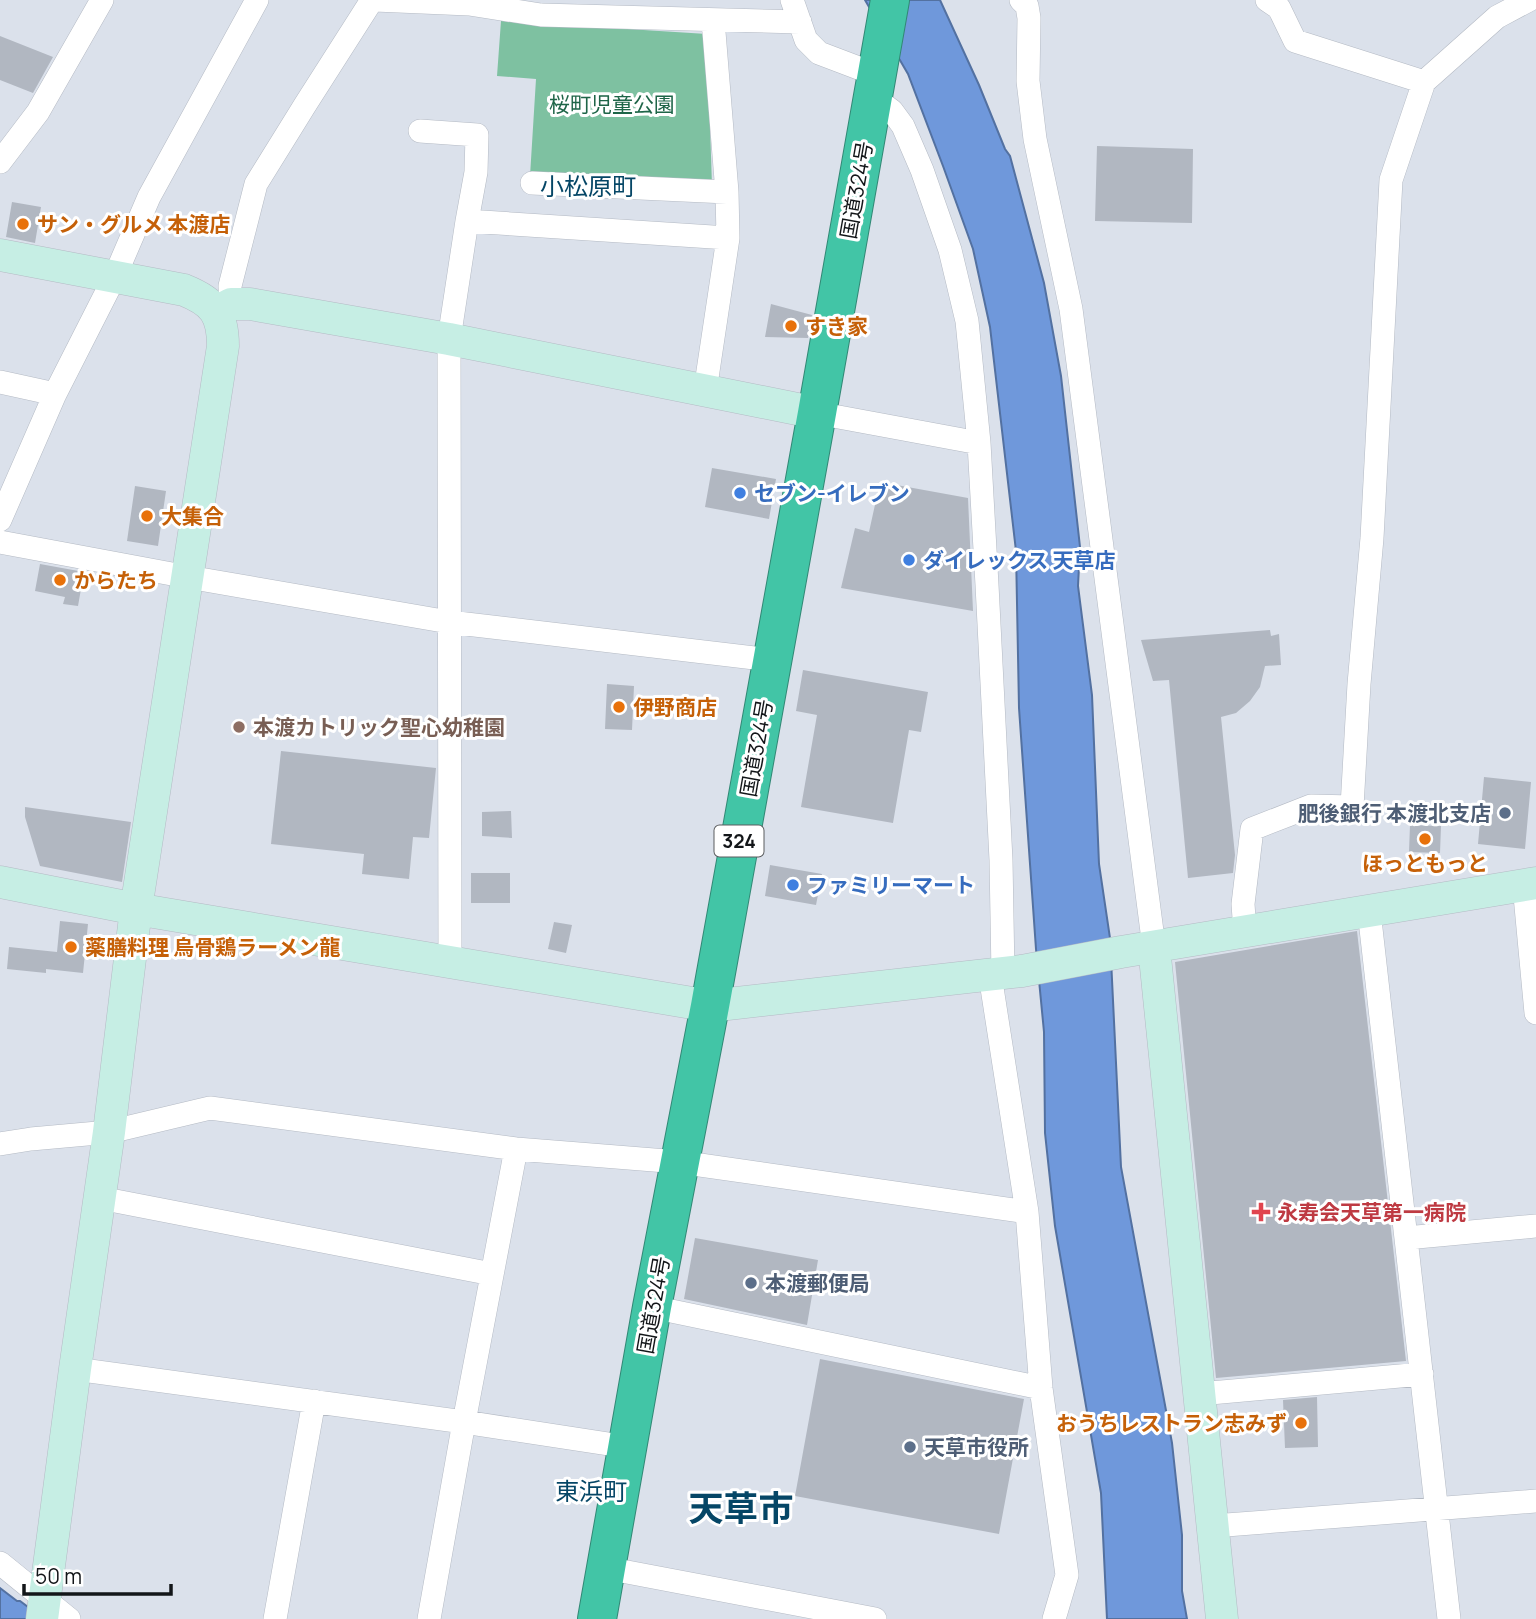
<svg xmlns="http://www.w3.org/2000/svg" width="1536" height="1619" font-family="Manrope,'Noto Sans JP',sans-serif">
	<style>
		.green { fill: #7ec1a1 }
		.water { fill: #6f98db; stroke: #5371a1; stroke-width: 2 }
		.building { fill: #b1b7c1 }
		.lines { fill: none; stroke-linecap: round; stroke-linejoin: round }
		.street-casing { stroke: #b4bac4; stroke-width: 24 }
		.secondary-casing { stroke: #b4bac4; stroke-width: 33 }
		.highway-casing { stroke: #328875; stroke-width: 40 }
		.street { stroke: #fff; stroke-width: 23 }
		.secondary { stroke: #c6eee4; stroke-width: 32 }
		.highway { stroke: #42c5a6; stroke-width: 38 }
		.food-dot { fill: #e8710a; stroke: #fff; stroke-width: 2.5 }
		.shop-dot { fill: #3f7fe0; stroke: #fff; stroke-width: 2.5 }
		.education-dot { fill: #8d6e63; stroke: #fff; stroke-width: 2.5 }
		.service-dot { fill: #5c6f8a; stroke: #fff; stroke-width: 2.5 }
		.health-dot { fill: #e0444e; stroke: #fff; stroke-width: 2.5 }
		.labels { text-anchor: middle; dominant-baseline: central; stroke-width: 6; stroke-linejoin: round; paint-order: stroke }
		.shield { fill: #fff; stroke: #5a5c5e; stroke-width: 2 }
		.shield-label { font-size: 19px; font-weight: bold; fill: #131619 }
		.park-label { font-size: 21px; fill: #1e6548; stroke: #fff }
		.street-label { font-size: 21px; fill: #131619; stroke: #fff }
		.food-label { font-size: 21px; font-weight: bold; fill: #c56008; stroke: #fff; text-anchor: start }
		.shop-label { font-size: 21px; font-weight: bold; fill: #366cbe; stroke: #fff; text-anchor: start }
		.education-label { font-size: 21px; font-weight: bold; fill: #785e54; stroke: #fff; text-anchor: start }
		.service-label { font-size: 21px; font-weight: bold; fill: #4e5e75; stroke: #fff; text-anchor: start }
		.health-label { font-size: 21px; font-weight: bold; fill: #be3a42; stroke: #fff; text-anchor: start }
		.quarter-label { font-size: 24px; fill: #054666; stroke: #fff }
		.town-label { font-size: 35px; font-weight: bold; fill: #054666; stroke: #fff }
	</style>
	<rect width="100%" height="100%" fill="#dbe1eb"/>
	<path class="green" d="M 501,21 L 707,34 L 712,186 L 530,176 L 536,79 L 497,76 Z"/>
	<path class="water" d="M 865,0 L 940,0 L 979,85 L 1005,149 L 1010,156 L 1044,283 L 1061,376 L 1080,547 L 1078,586 L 1092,695 L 1099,864 L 1110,938 L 1121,1167 L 1172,1443 L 1182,1535 L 1182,1591 L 1187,1619 L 1107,1619 L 1101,1493 L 1055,1226 L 1045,1133 L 1044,1032 L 1036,949 L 1019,708 L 1016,551 L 990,327 L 973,249 L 943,166 L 908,74 Z
		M 0,1588 L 17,1601 L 20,1601 L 44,1619 L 0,1619 Z"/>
	<path class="building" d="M 0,36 L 53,57 L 33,93 L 0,80 Z
		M 1097,146 L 1193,149 L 1192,223 L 1095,221 Z
		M 12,202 L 41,207 L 35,243 L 6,237 Z
		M 771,304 L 812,315 L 808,338 L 765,337 Z
		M 712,468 L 776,479 L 769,519 L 705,507 Z
		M 880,482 L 968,498 L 973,611 L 841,588 L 855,528 L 869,532 Z
		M 135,486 L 166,491 L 158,546 L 127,541 Z
		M 40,564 L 84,572 L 78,606 L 63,604 L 65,597 L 35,591 Z
		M 1270,630 L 1271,636 L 1279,634 L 1281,665 L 1265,666 L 1260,687 L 1250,701 L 1236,713 L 1221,717 L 1235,855 L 1233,873 L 1188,878 L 1169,680 L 1153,681 L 1141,640 Z
		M 803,670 L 928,692 L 921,732 L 909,730 L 893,823 L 801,807 L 817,715 L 796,711 Z
		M 607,684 L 634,686 L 632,730 L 605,729 Z
		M 281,751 L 436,768 L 429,838 L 413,837 L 409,879 L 362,874 L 364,854 L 271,844 Z
		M 1484,777 L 1531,782 L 1525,849 L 1478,844 Z
		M 25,807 L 131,822 L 122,882 L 40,866 L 25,817 Z
		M 511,811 L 512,838 L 482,836 L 482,812 Z
		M 1410,825 L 1441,826 L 1440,853 L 1409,852 Z
		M 770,865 L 822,874 L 816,905 L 765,896 Z
		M 471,873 L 510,873 L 510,903 L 471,903 Z
		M 60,921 L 88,924 L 83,973 L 46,969 L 46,973 L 7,969 L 9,947 L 57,952 Z
		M 554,922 L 572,925 L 566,953 L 548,949 Z
		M 1357,931 L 1406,1361 L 1216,1378 L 1175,962 Z
		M 695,1238 L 818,1260 L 807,1325 L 684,1299 Z
		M 820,1359 L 1024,1399 L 999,1534 L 795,1496 Z
		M 1317,1397 L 1318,1447 L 1285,1448 L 1283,1400 Z"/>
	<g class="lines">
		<defs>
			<path id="street" d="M 375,0 L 469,4 L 541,15 L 800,22
				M 792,0 L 806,40 L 819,53 L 877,75
				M 1021,0 L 1027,6 L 1029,18 L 1028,81 L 1035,139 L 1071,309 L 1154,947
				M 1267,0 L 1279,8 L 1295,41 L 1424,82 L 1497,17 L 1529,0
				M 873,97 L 892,111 L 903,126 L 922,170 L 950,250 L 967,321 L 979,443 L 987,585 L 1001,860 L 1003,974
				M 420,131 L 477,135 L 476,172 L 467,221
				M 0,162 L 38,112 L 102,0
				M 532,183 L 727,192
				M 231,304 L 230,286 L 256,184 L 305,105 L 372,0
				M 0,382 L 55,394
				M 705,391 L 728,238 L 727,192 L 713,20
				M 817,413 L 979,443
				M 0,520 L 55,394 L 115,276 L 149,197 L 257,0
				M 0,542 L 188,577 L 449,622 L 772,660
				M 1524,885 L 1536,1013
				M 1369,911 L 1449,1619
				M 1245,932 L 1243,904 L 1252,829 L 1311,806 L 1352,807 L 1359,684 L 1372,538 L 1391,180 L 1424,82
				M 450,962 L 449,339 L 467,221 L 728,238
				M 990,975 L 1027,1212 L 1041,1388 L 1067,1575 L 1054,1619
				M 0,1144 L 31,1139 L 109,1132 L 210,1108 L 516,1149 L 679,1162 L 1027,1212
				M 100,1198 L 492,1274
				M 1406,1238 L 1536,1226
				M 652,1307 L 1041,1388
				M 75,1369 L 464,1422 L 628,1447
				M 1199,1394 L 1422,1374
				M 1213,1526 L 1536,1501
				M 0,1563 L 69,1619
				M 606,1568 L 875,1619
				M 275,1619 L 314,1401
				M 429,1619 L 464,1422 L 516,1149"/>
			<path id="secondary" d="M 0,255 L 184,290 C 214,302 223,314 223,346 L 136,909 L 109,1132 L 75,1369 L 42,1619
				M 216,312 L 231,304 L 250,304 L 449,339 L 817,413
				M 0,882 L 136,909 L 710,1006 L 1022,971 L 1121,952 L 1536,883
				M 1154,947 L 1222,1619"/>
			<path id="highway" d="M 597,1619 L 652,1307 L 710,1006 L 817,413 L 890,0"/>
		</defs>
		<use href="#street" class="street-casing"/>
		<use href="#secondary" class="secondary-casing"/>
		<use href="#highway" class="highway-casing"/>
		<use href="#street" class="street"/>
		<use href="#secondary" class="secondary"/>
		<use href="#highway" class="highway"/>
	</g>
	<g class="food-dot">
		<circle cx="23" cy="224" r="7"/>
		<circle cx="791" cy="326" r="7"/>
		<circle cx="147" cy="516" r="7"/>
		<circle cx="60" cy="580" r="7"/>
		<circle cx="619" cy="707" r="7"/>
		<circle cx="1425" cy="839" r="7"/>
		<circle cx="71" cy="947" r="7"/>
		<circle cx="1301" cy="1423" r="7"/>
	</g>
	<g class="shop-dot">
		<circle cx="740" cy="493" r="7"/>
		<circle cx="909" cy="560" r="7"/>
		<circle cx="793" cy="885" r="7"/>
	</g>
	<circle class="education-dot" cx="239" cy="727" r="7"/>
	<g class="service-dot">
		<circle cx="1505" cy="813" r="7"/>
		<circle cx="751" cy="1283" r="7"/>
		<circle cx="910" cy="1447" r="7"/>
	</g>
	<path class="health-dot" d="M1257.5 1201.5h7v7h7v7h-7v7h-7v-7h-7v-7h7z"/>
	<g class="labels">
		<rect class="shield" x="714.5" y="825.5" width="49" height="31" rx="5"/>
		<g class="shield-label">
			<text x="739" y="841">324</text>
		</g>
		<g class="park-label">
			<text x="612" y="104">桜町児童公園</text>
		</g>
		<g class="street-label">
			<text transform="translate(856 190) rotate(-80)">国道324号</text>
			<text transform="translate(756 748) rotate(-80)">国道324号</text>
			<text transform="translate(653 1305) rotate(-80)">国道324号</text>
		</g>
		<g class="food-label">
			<text x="37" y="224">サン・グルメ 本渡店</text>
			<text x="805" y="326">すき家</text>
			<text x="161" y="516">大集合</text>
			<text x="74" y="580">からたち</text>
			<text x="633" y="707">伊野商店</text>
			<text x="1425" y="863" text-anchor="middle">ほっともっと</text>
			<text x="85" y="947">薬膳料理 烏骨鶏ラーメン龍</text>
			<text x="1287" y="1423" text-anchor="end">おうちレストラン志みず</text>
		</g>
		<g class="shop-label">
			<text x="754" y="493">セブン-イレブン</text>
			<text x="923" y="560">ダイレックス 天草店</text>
			<text x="807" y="885">ファミリーマート</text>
		</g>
		<g class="education-label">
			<text x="253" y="727">本渡カトリック聖心幼稚園</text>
		</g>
		<g class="service-label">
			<text x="1491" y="813" text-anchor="end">肥後銀行 本渡北支店</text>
			<text x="765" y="1283">本渡郵便局</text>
			<text x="924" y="1447">天草市役所</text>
		</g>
		<g class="health-label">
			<text x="1277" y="1212">永寿会天草第一病院</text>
		</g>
		<g class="quarter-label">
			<text x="588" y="185">小松原町</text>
			<text x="591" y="1490">東浜町</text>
		</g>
		<g class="town-label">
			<text x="741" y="1508">天草市</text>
		</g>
	</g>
	<path d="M24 1584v10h147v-10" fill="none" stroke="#131619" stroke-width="3.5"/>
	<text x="35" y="1584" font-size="21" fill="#131619" stroke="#ffffff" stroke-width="5" paint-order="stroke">50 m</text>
</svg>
